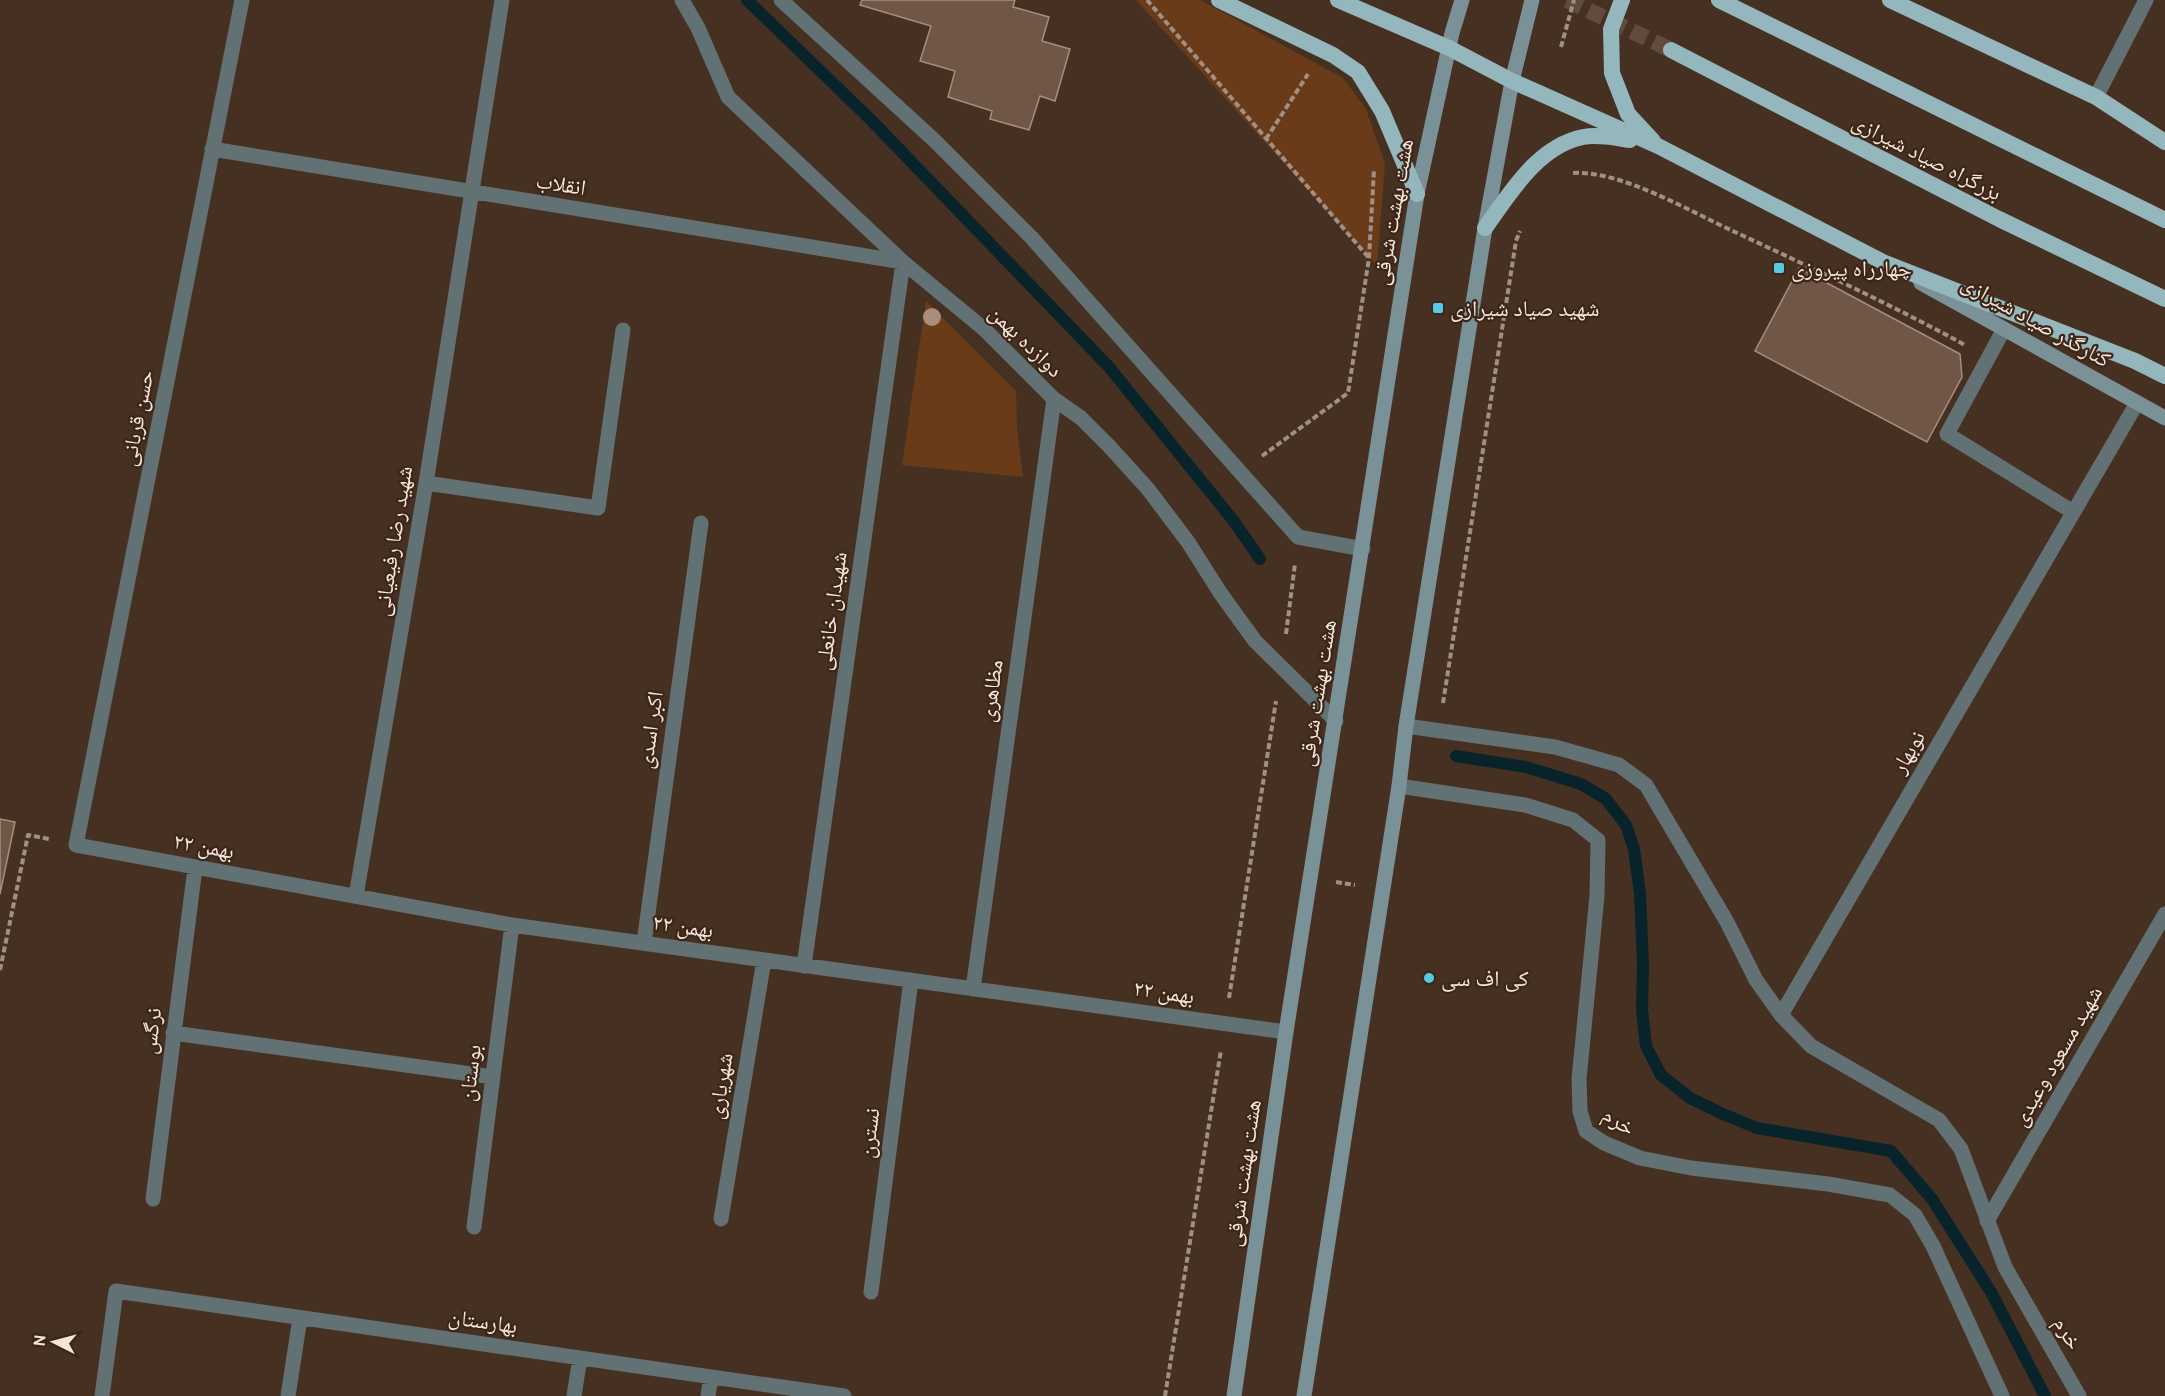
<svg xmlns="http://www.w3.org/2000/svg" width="2165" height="1396" font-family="Cabin,'Noto Naskh Arabic',sans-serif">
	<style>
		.green { fill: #693b19 }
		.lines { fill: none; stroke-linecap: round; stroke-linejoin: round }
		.stream { stroke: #08242a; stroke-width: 12 }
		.building { fill: #6f5647; stroke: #a88d7d; stroke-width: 1.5 }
		.trunk-tunnel { stroke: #604b3e; stroke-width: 16; stroke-dasharray: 16 8; stroke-linecap: butt }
		.path { stroke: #a18f84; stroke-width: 4; stroke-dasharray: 6 3; stroke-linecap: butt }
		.minor { stroke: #627174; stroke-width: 15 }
		.secondary { stroke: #7a9197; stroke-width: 15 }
		.trunk { stroke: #94b6bd; stroke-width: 16 }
		.tree { fill: #aa8d7b }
		.poi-dot { fill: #57c9e2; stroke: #3c2618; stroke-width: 2 }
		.labels { text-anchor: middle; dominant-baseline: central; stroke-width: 4.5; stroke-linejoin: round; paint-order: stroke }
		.street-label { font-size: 22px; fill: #f5e6dd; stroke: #3c2618 }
		.poi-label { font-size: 22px; fill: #f5e6dd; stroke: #3c2618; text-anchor: start }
	</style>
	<rect width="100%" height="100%" fill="#463022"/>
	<path class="green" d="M 1136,0 L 1200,0 L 1343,78 L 1366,109 L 1385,164 L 1377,266 Z
		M 926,301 L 1016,391 L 1017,428 L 1023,477 L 902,465 Z"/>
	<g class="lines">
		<path class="stream" d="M 747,0 L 872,121 L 1109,367 L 1233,520 L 1260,559
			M 1456,756 L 1526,767 L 1581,784 L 1606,799 L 1626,825 L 1634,849 L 1640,894 L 1643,965 L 1642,1010 L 1646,1046 L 1661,1075 L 1690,1098 L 1723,1114 L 1757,1128 L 1891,1151 L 1932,1199 L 1991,1292 L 2045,1396"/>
	</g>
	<path class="building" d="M 862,0 L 1015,0 L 1013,7 L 1049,17 L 1042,41 L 1070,49 L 1055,101 L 1040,96 L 1029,130 L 990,119 L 992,111 L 948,97 L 955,71 L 920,61 L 931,26 L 860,5 Z
		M 1799,268 L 1960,354 L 1962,377 L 1927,442 L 1755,351 Z
		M 0,819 L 15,822 L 0,894 Z"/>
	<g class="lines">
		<path class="trunk-tunnel" d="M 1567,0 L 1671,50"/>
		<path class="path" d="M 1147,0 L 1369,258
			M 1561,47 L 1574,0
			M 1266,139 L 1308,74
			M 1573,173 C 1621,170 1691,212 1735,232 C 1812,268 1890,304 1965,345
			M 1262,456 L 1348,393 L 1369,258 L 1374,170
			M 1286,634 L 1295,564
			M 1443,703 L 1516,241 L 1520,231
			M 1336,882 L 1355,885
			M 0,970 L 28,835 L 49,839
			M 1229,998 L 1276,701
			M 1165,1396 L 1221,1050"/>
		<path class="minor" d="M 242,0 L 76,845 L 512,925 L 1286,1032
			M 682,0 L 698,28 L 728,97 L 903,262 L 984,329 L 1054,399 L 1081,418 L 1109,446 L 1148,489 L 1188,542 L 1221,594 L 1255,641 L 1336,721
			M 781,0 L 934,140 L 1031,237 L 1298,537 L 1363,549
			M 2096,97 L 2146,0
			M 212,149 L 903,262 L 804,966
			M 2004,329 L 1947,434 L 2073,512
			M 426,483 L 598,508 L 623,330
			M 1406,726 L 1555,747 L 1619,765 L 1646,785 L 1727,922 L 1756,980 L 1781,1015 L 1811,1046 L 1939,1120 L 1961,1149 L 2005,1267 L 2079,1396
			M 1399,786 L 1525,805 L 1573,820 L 1598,840 L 1597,896 L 1579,1079 L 1580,1111 L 1586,1131 L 1604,1143 L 1640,1158 L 1691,1168 L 1828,1184 L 1890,1195 L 1915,1215 L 1933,1246 L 2002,1396
			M 356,896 L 426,483 L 502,0
			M 644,943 L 701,523
			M 973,989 L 1054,399
			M 1781,1015 L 2137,403
			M 173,1033 L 493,1077
			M 153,1199 L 195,868
			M 721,1219 L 764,960
			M 1987,1221 L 2165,914
			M 474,1227 L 512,925
			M 871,1292 L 911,980
			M 102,1396 L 116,1291 L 844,1396
			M 288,1396 L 300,1318
			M 574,1396 L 580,1358
			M 708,1396 L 711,1377"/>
		<path class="secondary" d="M 1921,283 L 2165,418
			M 1234,1396 L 1286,1032 L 1417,194 L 1452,33 L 1462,0
			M 1304,1396 L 1399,786 L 1406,726 L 1485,228 L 1512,81 L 1532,0"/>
		<path class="trunk" d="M 1219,0 L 1333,55 L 1358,72 L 1382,111 L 1417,194
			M 1338,0 L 1449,48 L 1512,81 L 1658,146 L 1885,263 L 2135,361 L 2165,376
			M 1622,0 L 1611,29 L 1612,73 L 1628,114 L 1653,141
			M 1719,0 L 2165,220
			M 1890,0 L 2096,97 L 2165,142
			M 1671,50 L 1999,219 L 2165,299
			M 1485,228 C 1510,193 1538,146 1583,137 C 1599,134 1615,138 1630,140"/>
	</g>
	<circle class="tree" cx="932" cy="317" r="9"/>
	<g class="poi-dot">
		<rect x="1773" y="262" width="12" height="12" rx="3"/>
		<rect x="1432" y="302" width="12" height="12" rx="3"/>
		<circle cx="1429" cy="978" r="6"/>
	</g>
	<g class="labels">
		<g class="street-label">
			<text transform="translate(1927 157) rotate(27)">بزرگراه صیاد شیرازی</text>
			<text transform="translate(561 184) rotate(9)">انقلاب</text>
			<text transform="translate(1393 212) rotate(-80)">هشت بهشت شرقی</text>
			<text transform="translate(2036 321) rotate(29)">کنارگذر صیاد شیرازی</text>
			<text transform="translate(1026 341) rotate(44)">دوازده بهمن</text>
			<text transform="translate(137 418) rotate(-79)">حسن قربانی</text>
			<text transform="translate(393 541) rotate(-81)">شهید رضا رفیعیانی</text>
			<text transform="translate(831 611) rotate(-82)">شهیدان خانعلی</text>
			<text transform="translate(991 691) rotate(-82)">مظاهری</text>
			<text transform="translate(1317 693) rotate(-81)">هشت بهشت شرقی</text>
			<text transform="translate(650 730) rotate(-82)">اکبر اسدی</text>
			<text transform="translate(1908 752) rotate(-60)">نوبهار</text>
			<text transform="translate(204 846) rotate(10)">۲۲ بهمن</text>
			<text transform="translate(683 926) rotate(8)">۲۲ بهمن</text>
			<text transform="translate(1164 992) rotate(8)">۲۲ بهمن</text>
			<text transform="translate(151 1031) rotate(-83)">نرگس</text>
			<text transform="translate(2057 1056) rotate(-60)">شهید مسعود وعیدی</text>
			<text transform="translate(470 1073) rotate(-83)">بوستان</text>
			<text transform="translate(720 1086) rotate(-81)">شهریاری</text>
			<text transform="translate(1619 1121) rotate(33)">خرم</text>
			<text transform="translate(869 1133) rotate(-83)">نسترن</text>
			<text transform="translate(1243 1173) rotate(-82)">هشت بهشت شرقی</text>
			<text transform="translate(483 1321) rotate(8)">بهارستان</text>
			<text transform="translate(2068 1333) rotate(60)">خرم</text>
		</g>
		<g class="poi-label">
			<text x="1791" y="268">چهارراه پیروزی</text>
			<text x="1450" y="308">شهید صیاد شیرازی</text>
			<text x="1441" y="978">کی اف سی</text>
		</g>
	</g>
	<g transform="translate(54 1342) rotate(276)" stroke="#3c2618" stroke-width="4.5" paint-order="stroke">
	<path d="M0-4.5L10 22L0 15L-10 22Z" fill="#f5e6dd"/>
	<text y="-9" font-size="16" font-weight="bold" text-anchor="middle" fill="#f5e6dd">N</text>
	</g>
</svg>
